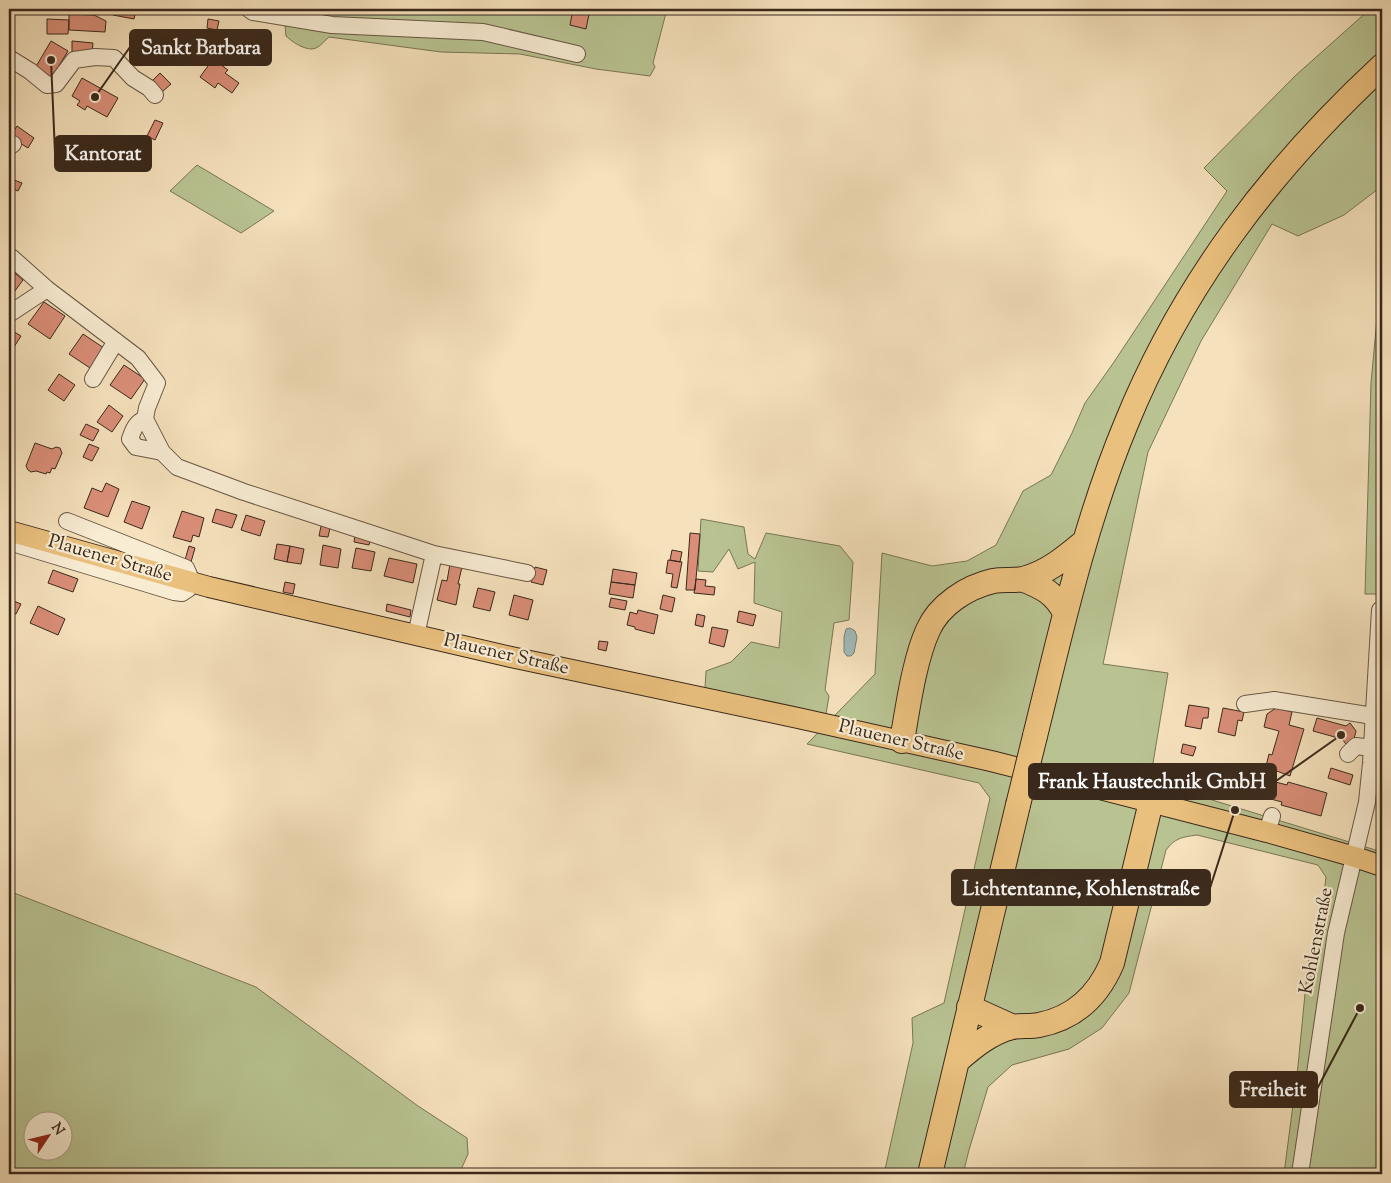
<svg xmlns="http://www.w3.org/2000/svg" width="1391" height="1183" font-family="'Sorts Mill Goudy',serif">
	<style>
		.green { fill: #b9c392; stroke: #797657; fill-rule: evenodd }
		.water { fill: #a0bbbb; stroke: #77817b }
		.building { fill: #da8e78; stroke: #39291c }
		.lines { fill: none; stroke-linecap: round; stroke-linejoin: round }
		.minor-casing { stroke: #685744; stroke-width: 18 }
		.major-casing { stroke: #39291c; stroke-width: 22 }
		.highway-casing { stroke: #39291c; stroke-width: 26 }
		.minor { stroke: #f8ecd3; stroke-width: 16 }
		.major { stroke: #eac07e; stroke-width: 20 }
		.highway { stroke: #eac07e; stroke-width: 24 }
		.highway-bridge-casing { stroke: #39291c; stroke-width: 26; stroke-linecap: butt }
		.highway-bridge { stroke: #eac07e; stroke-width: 24 }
		.labels { text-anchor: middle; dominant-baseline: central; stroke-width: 4.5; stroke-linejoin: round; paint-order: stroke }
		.street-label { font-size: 19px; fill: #39291c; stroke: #f8ecd3 }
		.leader { fill: none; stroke: #39291c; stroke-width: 2 }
		.callout-dot { fill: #39291c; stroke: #f8ecd3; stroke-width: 2 }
		.callout { fill: #39291c; stroke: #39291c; stroke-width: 2 }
		.callout-label { font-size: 20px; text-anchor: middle; font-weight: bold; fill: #fff }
	</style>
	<rect width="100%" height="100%" fill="#f5e1bc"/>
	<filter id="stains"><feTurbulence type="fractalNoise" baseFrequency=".004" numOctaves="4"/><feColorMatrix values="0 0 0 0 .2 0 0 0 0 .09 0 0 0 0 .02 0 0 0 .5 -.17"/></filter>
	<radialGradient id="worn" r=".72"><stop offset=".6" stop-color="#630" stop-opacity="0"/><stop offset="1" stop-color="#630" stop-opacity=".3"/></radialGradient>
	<path class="green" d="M 269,9 L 667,9 L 653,63 L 655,67 L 650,76 L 596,69 L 520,54 L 441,52 L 329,37 C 325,40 321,46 316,48 C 307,52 292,42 286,36 L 284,13 Z
		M 1370,9 L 1382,9 L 1382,190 L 1378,189 L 1344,215 L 1298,236 L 1272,224 L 1201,341 L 1148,452 L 1103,664 L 1168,673 L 1150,781 L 1382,852 L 1382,1174 L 1284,1174 L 1298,1066 L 1308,963 L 1323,902 L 1326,877 L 1318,865 L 1197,835 C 1182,837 1175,838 1166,850 L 1129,993 L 1102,1028 L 1069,1049 L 1012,1065 L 988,1087 L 969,1150 L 963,1174 L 884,1174 L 913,1043 L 912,1018 L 944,1003 L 990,798 L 979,783 L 807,744 L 875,674 L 882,553 L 932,566 L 967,561 L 996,545 L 1023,491 L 1051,475 L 1072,433 L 1085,403 L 1114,362 L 1227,191 L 1204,168 L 1295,76 Z
		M 197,165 L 274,211 L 241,233 L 170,191 Z
		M 1382,265 L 1382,594 L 1365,594 L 1371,383 Z
		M 701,519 L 744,527 L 748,554 L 755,559 L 766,533 L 840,546 L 853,562 L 849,620 L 834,623 L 825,690 L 829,696 L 826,714 L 705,688 L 706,671 L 731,662 L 751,642 L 779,648 L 782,612 L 754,603 L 755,562 L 738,569 L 729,549 L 713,572 L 698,571 Z
		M 9,891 L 256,987 L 418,1106 L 467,1138 L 468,1154 L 459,1174 L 9,1174 ZM 32,1120 L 62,1120 L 62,1150 L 32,1150 Z"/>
	<path class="water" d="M 850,628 L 855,631 L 857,637 L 854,653 L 851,656 L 847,656 L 844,652 L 844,637 L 846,629 Z"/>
	<path class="building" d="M 41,9 L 59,9 L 58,14 L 41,11 Z
		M 115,9 L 136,9 L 134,19 L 113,15 Z
		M 573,9 L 590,9 L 586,29 L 570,25 Z
		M 69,14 L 94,15 L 106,21 L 105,32 L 69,30 Z
		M 47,19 L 69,20 L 68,34 L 47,34 Z
		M 208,19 L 219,21 L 217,30 L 207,28 Z
		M 51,41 L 68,51 L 50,80 L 34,70 Z
		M 72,41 L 93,43 L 92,53 L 72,52 Z
		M 213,59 L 228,70 L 225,73 L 239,83 L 232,93 L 218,83 L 215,88 L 200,77 Z
		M 160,73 L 171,84 L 162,92 L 152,81 Z
		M 82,78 L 118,98 L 107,117 L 87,106 L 85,110 L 77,105 L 80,101 L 72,96 Z
		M 155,120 L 163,123 L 155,140 L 147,136 Z
		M 17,126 L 34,138 L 28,148 L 10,137 Z
		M 14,180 L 22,183 L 18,191 L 11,188 Z
		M 9,268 L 23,280 L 9,299 Z
		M 44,302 L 65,316 L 50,339 L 28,324 Z
		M 11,330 L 21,336 L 14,347 L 9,343 L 9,333 Z
		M 83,334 L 104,348 L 90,368 L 69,354 Z
		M 124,365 L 145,379 L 131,399 L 110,385 Z
		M 59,374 L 75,385 L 64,401 L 48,390 Z
		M 109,405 L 123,416 L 112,432 L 97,422 Z
		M 86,424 L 99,430 L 93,441 L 80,435 Z
		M 35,443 L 52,449 L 56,447 L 60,448 L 62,453 L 55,469 L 52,468 L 50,473 L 47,472 L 46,474 L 36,471 L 31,472 L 28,470 L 26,466 Z
		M 89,444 L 99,448 L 92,461 L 83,457 Z
		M 106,483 L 119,489 L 108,517 L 84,508 L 92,488 L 102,492 Z
		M 132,501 L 150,507 L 142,529 L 124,522 Z
		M 216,509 L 237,515 L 232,528 L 212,522 Z
		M 182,511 L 204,518 L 199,537 L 193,535 L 191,542 L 173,537 Z
		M 246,515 L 265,521 L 260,536 L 241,530 Z
		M 321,526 L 330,528 L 328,537 L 319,536 Z
		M 690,533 L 700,534 L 695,590 L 686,590 Z
		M 355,535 L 371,538 L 369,545 L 354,542 Z
		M 277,544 L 290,546 L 287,562 L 274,559 Z
		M 323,545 L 341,549 L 338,568 L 320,565 Z
		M 189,546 L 195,548 L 191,562 L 185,560 Z
		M 290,546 L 304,549 L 301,564 L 287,562 Z
		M 356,548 L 375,552 L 371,571 L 352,568 Z
		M 672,550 L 682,552 L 680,562 L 670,560 Z
		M 389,558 L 417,564 L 413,583 L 384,576 Z
		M 668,560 L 682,562 L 677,588 L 671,587 L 673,574 L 666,573 Z
		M 450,564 L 462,567 L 458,584 L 460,584 L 456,605 L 437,600 L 442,580 L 447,581 Z
		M 535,567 L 547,570 L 543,585 L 531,582 Z
		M 613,569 L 637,573 L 635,585 L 611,582 Z
		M 53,570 L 78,579 L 73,592 L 48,583 Z
		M 696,579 L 706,580 L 705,586 L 715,587 L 714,595 L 694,593 Z
		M 285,582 L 295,584 L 293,594 L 283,592 Z
		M 611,582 L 635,585 L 633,598 L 609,594 Z
		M 478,588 L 495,592 L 490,611 L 473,607 Z
		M 514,595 L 533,600 L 528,620 L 509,615 Z
		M 663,595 L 675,598 L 672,612 L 660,609 Z
		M 611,598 L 627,601 L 625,610 L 609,607 Z
		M 9,599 L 21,604 L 16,614 L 9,610 Z
		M 387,604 L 411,610 L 410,617 L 386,611 Z
		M 38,606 L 65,619 L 58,635 L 30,623 Z
		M 638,610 L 658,615 L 654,634 L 635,629 L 635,627 L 627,625 L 630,612 L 637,614 Z
		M 739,611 L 756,615 L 753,626 L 737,622 Z
		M 697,614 L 705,616 L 703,627 L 695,625 Z
		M 712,627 L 728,630 L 724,647 L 709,643 Z
		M 599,641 L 608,642 L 606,651 L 598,649 Z
		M 1189,705 L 1209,708 L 1208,718 L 1203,718 L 1201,729 L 1185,726 Z
		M 1223,708 L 1244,712 L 1242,721 L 1238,720 L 1235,736 L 1218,732 Z
		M 1276,708 L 1292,712 L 1289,725 L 1304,729 L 1290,776 L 1274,770 L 1274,768 L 1266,766 L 1269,754 L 1272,755 L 1279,731 L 1264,727 L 1267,714 Z
		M 1317,718 L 1346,726 L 1350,723 L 1356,731 L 1354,739 L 1346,744 L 1342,739 L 1313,731 Z
		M 1183,744 L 1196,747 L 1193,756 L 1181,753 Z
		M 1331,768 L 1353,775 L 1350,785 L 1328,778 Z
		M 1256,777 L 1287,785 L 1288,782 L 1327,793 L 1321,816 L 1281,805 L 1282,802 L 1252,794 Z
		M 1379,811 L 1382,811 L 1382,836 L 1380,833 L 1377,826 Z"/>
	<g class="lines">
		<defs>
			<path id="minor" d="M 249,9 L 253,12 L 332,25 L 483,32 L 577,54
				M 9,58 L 30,71 L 47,85 L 56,84 L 74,60 L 95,57 L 114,58 L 133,78 L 149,88 L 155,95
				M 9,147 L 13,144
				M 11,257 L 47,289 L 138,358 L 157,383 L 147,408 L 145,419 L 162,452 L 177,467 L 244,492 L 434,554 L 527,573
				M 9,314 L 47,289
				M 93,379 L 116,341
				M 145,419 C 136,422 133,430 130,439 L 136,447 L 162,452
				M 9,542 L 174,592 L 182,593 L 188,589 L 192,582 L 186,568 L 67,521
				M 416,635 L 434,554
				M 1245,704 L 1274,700 L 1373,716
				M 1348,754 L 1356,746 L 1372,748
				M 1267,832 L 1272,816
				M 1300,1174 L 1336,933 L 1367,802 L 1371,763 L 1380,610"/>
			<path id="major" d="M 9,531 L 209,587 L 511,657 L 798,718 L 991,761 L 1267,832 L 1355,857 L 1382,866"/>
			<path id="highway" d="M 1022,579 C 1042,587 1055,593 1065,613
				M 1035,736 C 1061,631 1084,525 1126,424 C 1183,284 1271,169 1382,66
				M 902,741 C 908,707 914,661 928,630 C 939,605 967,587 993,581 C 1003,579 1013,581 1023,579 C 1047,573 1066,557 1084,542
				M 969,1007 L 1013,1027
				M 957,1061 C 973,1047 991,1032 1012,1027 C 1021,1025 1030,1027 1039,1025 C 1075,1018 1098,996 1112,963 L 1151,802
				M 930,1174 L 1018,805"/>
		</defs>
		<use href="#minor" class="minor-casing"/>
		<use href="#major" class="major-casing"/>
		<use href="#highway" class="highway-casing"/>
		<use href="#minor" class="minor"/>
		<use href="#major" class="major"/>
		<use href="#highway" class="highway"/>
		<defs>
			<path id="highway-bridge" d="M 1018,805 L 1035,736"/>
		</defs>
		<use href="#highway-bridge" class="highway-bridge-casing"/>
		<use href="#highway-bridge" class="highway-bridge"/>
	</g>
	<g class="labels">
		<g class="street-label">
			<text transform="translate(110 559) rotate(16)">Plauener Straße</text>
			<text transform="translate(506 655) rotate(13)">Plauener Straße</text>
			<text transform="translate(901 741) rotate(13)">Plauener Straße</text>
			<text transform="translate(1317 941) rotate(-79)">Kohlenstraße</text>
		</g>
	</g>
	<path class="leader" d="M95 97L130 47M51 60L55 153M1341 735L1276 781M1235 810L1210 888M1360 1008L1317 1089"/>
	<g class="callout-dot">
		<circle cx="95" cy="97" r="5"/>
		<circle cx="51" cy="60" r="5"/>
		<circle cx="1341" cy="735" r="5"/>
		<circle cx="1235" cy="810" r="5"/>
		<circle cx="1360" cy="1008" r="5"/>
	</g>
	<g class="callout">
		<rect x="130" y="30" width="141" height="35" rx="5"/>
		<rect x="55" y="136" width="96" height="35" rx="5"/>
		<rect x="1029" y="764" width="247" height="35" rx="5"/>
		<rect x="952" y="870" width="258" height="35" rx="5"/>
		<rect x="1230" y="1072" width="87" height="35" rx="5"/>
	</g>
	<g class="callout-label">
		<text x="201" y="54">Sankt Barbara</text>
		<text x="103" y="160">Kantorat</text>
		<text x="1152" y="788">Frank Haustechnik GmbH</text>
		<text x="1081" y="895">Lichtentanne, Kohlenstraße</text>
		<text x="1273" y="1096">Freiheit</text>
	</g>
	<rect width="1391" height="1183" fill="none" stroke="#f5e1bc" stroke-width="30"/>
	<rect x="10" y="10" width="1371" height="1163" fill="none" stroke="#39291c" stroke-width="2.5"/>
	<rect x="15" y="15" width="1361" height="1153" fill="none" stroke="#39291c"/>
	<g transform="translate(48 1136) rotate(55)"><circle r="24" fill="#f8ecd3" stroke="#ac9e8a"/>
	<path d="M0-4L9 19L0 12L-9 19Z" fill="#8f2418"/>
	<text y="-8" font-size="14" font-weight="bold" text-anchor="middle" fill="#39291c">N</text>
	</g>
	<rect width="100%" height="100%" filter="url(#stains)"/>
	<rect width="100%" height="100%" fill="url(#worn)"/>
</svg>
